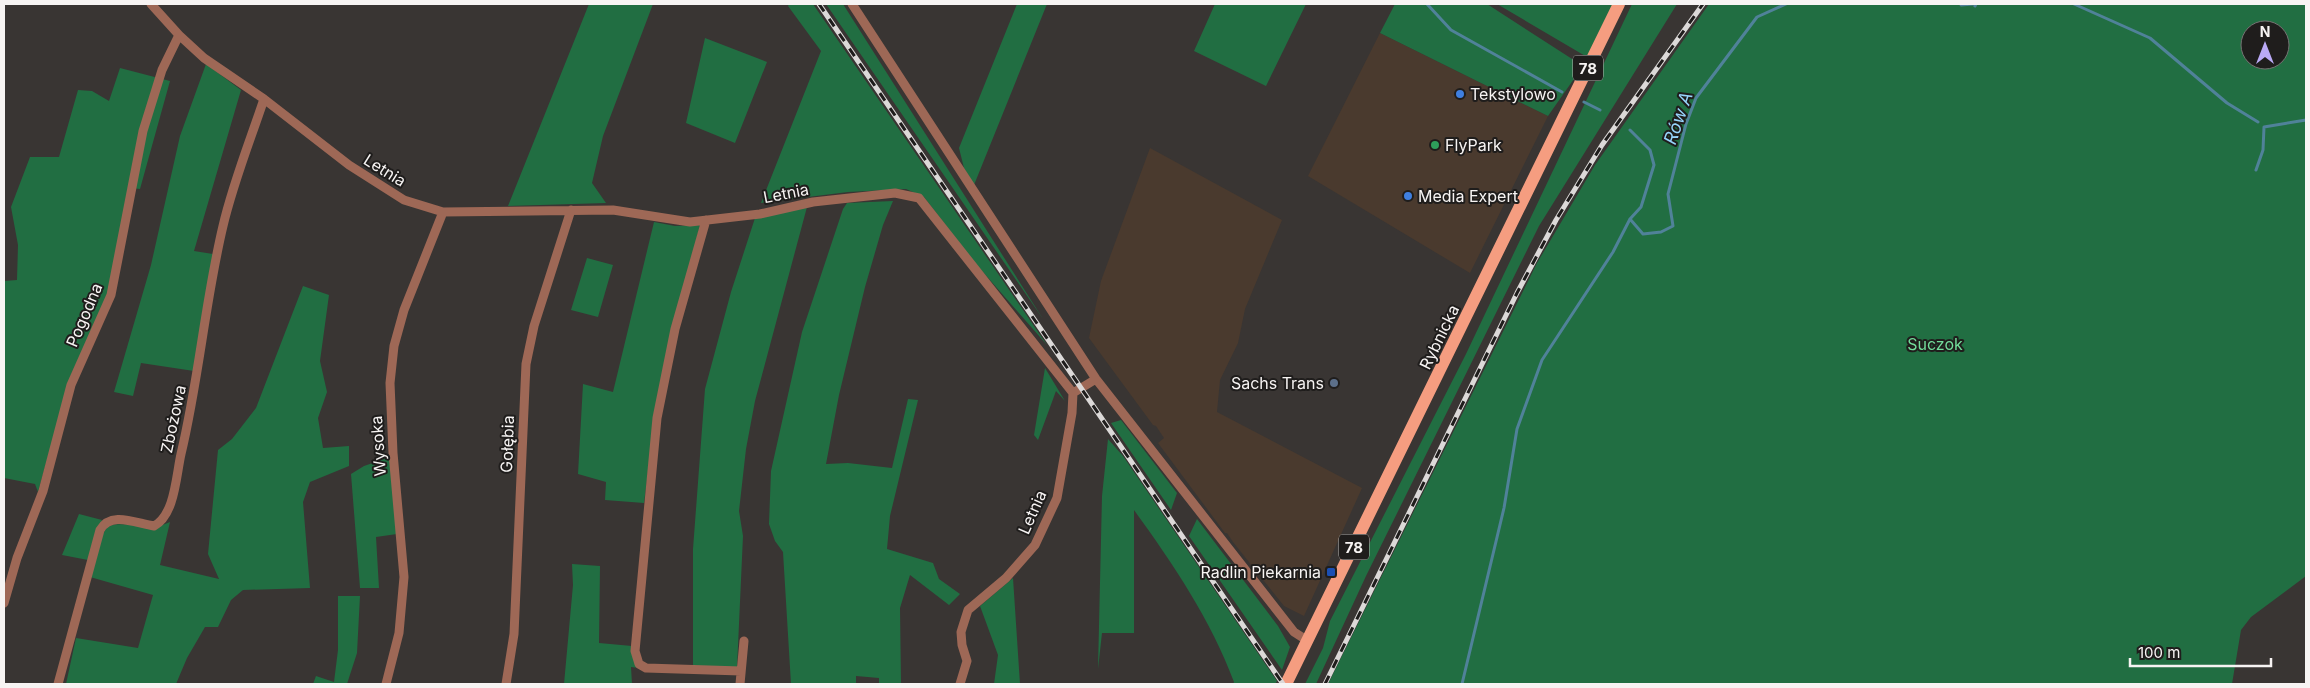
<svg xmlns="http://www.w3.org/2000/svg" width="2310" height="688" font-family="Inter,sans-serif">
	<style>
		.commercial { fill: #4a3a2e }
		.green { fill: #216e42; fill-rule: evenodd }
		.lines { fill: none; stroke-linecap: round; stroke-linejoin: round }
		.stream { stroke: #508299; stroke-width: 3 }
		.minor { stroke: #9e6856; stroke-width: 9 }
		.primary { stroke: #f59d80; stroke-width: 12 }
		.rail-casing { stroke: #dcd9d8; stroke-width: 5 }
		.rail { stroke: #1f1d1c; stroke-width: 3; stroke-dasharray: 9; stroke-linecap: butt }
		.shop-dot { fill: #3f7fe0; stroke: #1f1d1c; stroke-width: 2 }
		.leisure-dot { fill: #2e9e5b; stroke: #1f1d1c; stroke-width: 2 }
		.service-dot { fill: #5c6f8a; stroke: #1f1d1c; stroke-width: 2 }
		.transit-dot { fill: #1a4fb4; stroke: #1f1d1c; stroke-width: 2 }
		.labels { text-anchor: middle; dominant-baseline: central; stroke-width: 4; stroke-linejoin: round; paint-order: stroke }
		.shield { fill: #1f1d1c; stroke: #b6b4b2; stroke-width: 1 }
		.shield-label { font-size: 15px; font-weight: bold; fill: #f7f4f3 }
		.poi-label { font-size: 16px; fill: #f7f4f3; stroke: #1f1d1c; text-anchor: start }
		.street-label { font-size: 16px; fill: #f7f4f3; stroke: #1f1d1c }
		.park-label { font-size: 16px; fill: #73dd9b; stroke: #1f1d1c }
		.water-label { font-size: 18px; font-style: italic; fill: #97d4fb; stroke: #1f1d1c }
	</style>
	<rect width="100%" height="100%" fill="#393533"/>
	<path class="commercial" d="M 1380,33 L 1548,116 L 1470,273 L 1308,176 Z
		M 1150,148 L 1282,220 L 1245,309 L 1238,343 L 1220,380 L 1217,412 L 1362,488 L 1304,616 L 1284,606 L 1233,542 L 1227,533 L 1225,533 L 1158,443 L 1164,438 L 1156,426 L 1153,425 L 1089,338 L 1101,281 Z"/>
	<path class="green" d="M 589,4 L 653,4 L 603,136 L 592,183 L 606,203 L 508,206 Z
		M 789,4 L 813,4 L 1047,345 L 975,263 L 924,197 L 906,189 L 848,192 L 761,203 L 821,51 L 788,6 Z
		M 826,4 L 843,4 L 1043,319 Z
		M 1017,4 L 1047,4 L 974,185 L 964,168 L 959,148 Z
		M 1215,4 L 1306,4 L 1266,86 L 1194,51 Z
		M 1395,4 L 1487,4 L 1583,66 L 1548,116 L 1380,33 Z
		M 1497,4 L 1613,4 L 1587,57 Z
		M 1632,4 L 1677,4 L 1539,226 L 1366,576 L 1316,684 L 1305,684 L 1323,648 L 1330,621 L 1466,354 Z
		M 1709,4 L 2306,4 L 2306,576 L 2251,617 L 2241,630 L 2232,684 L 1328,684 L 1537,263 L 1595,165 ZM 2250,30 L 2280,30 L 2280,60 L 2250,60 Z
		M 705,38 L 767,62 L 735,143 L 686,123 Z
		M 206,64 L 241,90 L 194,251 L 213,254 L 194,371 L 141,363 L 133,396 L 114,392 L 151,265 L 180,136 Z
		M 120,68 L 170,81 L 140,189 L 131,188 L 110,291 L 71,375 L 38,492 L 35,484 L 4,478 L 4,281 L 17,280 L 18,245 L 11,207 L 30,157 L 59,157 L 78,90 L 92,91 L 109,101 Z
		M 893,201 L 883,225 L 865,287 L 839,395 L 826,464 L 848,463 L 892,468 L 908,399 L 918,400 L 890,516 L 887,549 L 933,563 L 939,579 L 960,594 L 949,605 L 910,575 L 900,608 L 901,684 L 879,684 L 879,678 L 856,676 L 856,684 L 791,684 L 783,552 L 775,541 L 769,524 L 771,471 L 802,332 L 843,209 L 847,203 Z
		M 807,207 L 755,401 L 746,449 L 739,511 L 743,536 L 737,668 L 693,668 L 693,549 L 705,389 L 731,292 L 755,218 Z
		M 654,222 L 675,226 L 700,225 L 658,393 L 644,503 L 605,500 L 606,482 L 578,474 L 583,384 L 613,392 Z
		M 587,258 L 613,265 L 598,317 L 571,310 Z
		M 303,286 L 329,295 L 320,361 L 327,392 L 318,418 L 323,448 L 349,446 L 349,466 L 310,482 L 303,502 L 310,588 L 243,590 L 231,600 L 218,627 L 205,627 L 187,658 L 176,684 L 66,684 L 76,638 L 138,648 L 153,595 L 90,577 L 102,535 L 108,526 C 131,520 146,533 170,522 L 160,565 L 219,579 L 208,554 L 218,450 L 232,439 L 256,408 Z
		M 1045,368 L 1065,401 L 1056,391 L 1038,440 L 1034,435 Z
		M 1121,420 L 1177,493 L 1171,510 L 1111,423 Z
		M 1108,439 L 1123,456 L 1277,681 L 1275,684 L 1233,684 L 1234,682 C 1211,620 1173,564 1134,510 L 1134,633 L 1102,633 L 1098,669 L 1102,496 Z
		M 390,457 L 397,534 L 376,537 L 379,588 L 360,588 L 351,474 L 364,466 Z
		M 79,514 L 102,520 L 88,560 L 62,555 Z
		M 1197,519 L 1278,626 L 1290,647 L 1282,670 L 1189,536 Z
		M 572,564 L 600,566 L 599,643 L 632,646 L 639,668 L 631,667 L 632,684 L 564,684 L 573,585 Z
		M 1013,578 L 1020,684 L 994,684 L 998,655 L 980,606 Z
		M 338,596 L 360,596 L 357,653 L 347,684 L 313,684 L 316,676 L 334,682 L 338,650 Z"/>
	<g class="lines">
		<path class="stream" d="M 1427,4 L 1451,30 L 1562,92
			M 2074,4 L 2150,38 L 2227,103 L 2258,122
			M 1961,5 L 1973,4
			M 1975,6 L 1976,4
			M 1584,102 L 1600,110
			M 2256,170 L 2263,150 L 2264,127 L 2306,120
			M 1630,219 L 1643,234 L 1661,232 L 1673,226 L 1668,194 L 1686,124 L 1696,98 L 1757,17 L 1786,4
			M 1462,684 L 1504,508 L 1517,429 L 1542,360 L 1613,252 L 1630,219 L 1641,207 L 1654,165 L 1650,150 L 1630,130"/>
		<path class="minor" d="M 151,4 L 179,35 L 204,58 L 264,99 L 349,165 L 404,200 L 443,212 L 613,210 L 690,222 L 760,214 L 813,202 L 895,193 L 919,198 L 1073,393 L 1072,413 L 1057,498 L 1035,545 L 1006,578 L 968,610 L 961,632 L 962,645 L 967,661 L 960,684
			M 852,4 L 1096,379 L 1294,632 L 1308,641
			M 706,220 L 675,329 L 657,418 L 635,651 L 639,664 L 646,668 L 741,671
			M 1073,393 L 1096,379
			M 4,603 L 17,558 L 43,491 L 71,385 L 111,295 L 143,131 L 162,70 L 179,35
			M 58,684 L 100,530 C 111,511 135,523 154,526 C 175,515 176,476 181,454 C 199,379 205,301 223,226 C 233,183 250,141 264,99
			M 386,684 L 399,633 L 404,577 L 393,453 L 390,383 L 394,346 L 404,310 L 443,212
			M 506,684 L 514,634 L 526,364 L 534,326 L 571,210
			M 740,684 L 744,641"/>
		<path class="primary" d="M 1286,684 L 1619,4"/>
		<defs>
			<path id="rail" d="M 819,4 L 1283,684
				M 1325,684 L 1517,293 L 1556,220 L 1602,145 L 1703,4"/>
		</defs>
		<use href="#rail" class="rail-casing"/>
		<use href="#rail" class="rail"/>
	</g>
	<g class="shop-dot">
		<circle cx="1460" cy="94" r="5"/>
		<circle cx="1408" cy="196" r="5"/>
	</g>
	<circle class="leisure-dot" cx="1435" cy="145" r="5"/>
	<circle class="service-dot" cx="1334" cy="383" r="5"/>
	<rect class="transit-dot" x="1326" y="567" width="10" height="10" rx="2.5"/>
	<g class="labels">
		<g class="shield">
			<rect x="1573" y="55.5" width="30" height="25" rx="4"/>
			<rect x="1339" y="534.5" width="30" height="25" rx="4"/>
		</g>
		<g class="shield-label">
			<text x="1588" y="68">78</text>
			<text x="1354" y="547">78</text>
		</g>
		<g class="poi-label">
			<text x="1470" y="94">Tekstylowo</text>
			<text x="1445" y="145">FlyPark</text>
			<text x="1418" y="196">Media Expert</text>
			<text x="1324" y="383" text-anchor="end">Sachs Trans</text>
			<text x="1321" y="572" text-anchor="end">Radlin Piekarnia</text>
		</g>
		<g class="street-label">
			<text transform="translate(385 170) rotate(32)">Letnia</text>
			<text transform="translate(786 193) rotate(-11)">Letnia</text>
			<text transform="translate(84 315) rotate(-67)">Pogodna</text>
			<text transform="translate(1439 337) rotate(-64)">Rybnicka</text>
			<text transform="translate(173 419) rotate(-78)">Zbożowa</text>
			<text transform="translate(507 444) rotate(-88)">Gołębia</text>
			<text transform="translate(378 446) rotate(-94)">Wysoka</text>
			<text transform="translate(1032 512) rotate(-66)">Letnia</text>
		</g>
		<g class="park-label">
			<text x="1935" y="344">Suczok</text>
		</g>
		<g class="water-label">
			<text transform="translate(1678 118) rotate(-71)">Rów A</text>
		</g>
	</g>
	<rect width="2310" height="688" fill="none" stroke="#f7f4f3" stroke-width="10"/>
	<g transform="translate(2265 45)"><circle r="24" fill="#1f1d1c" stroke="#757372"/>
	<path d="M0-4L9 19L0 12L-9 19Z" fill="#baaaf6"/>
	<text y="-8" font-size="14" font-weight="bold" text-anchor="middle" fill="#f7f4f3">N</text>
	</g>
	<path d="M2130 658v8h141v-8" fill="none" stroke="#f7f4f3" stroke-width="2.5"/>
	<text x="2138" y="658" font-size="15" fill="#f7f4f3" stroke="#1f1d1c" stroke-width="4" paint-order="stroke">100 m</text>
</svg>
